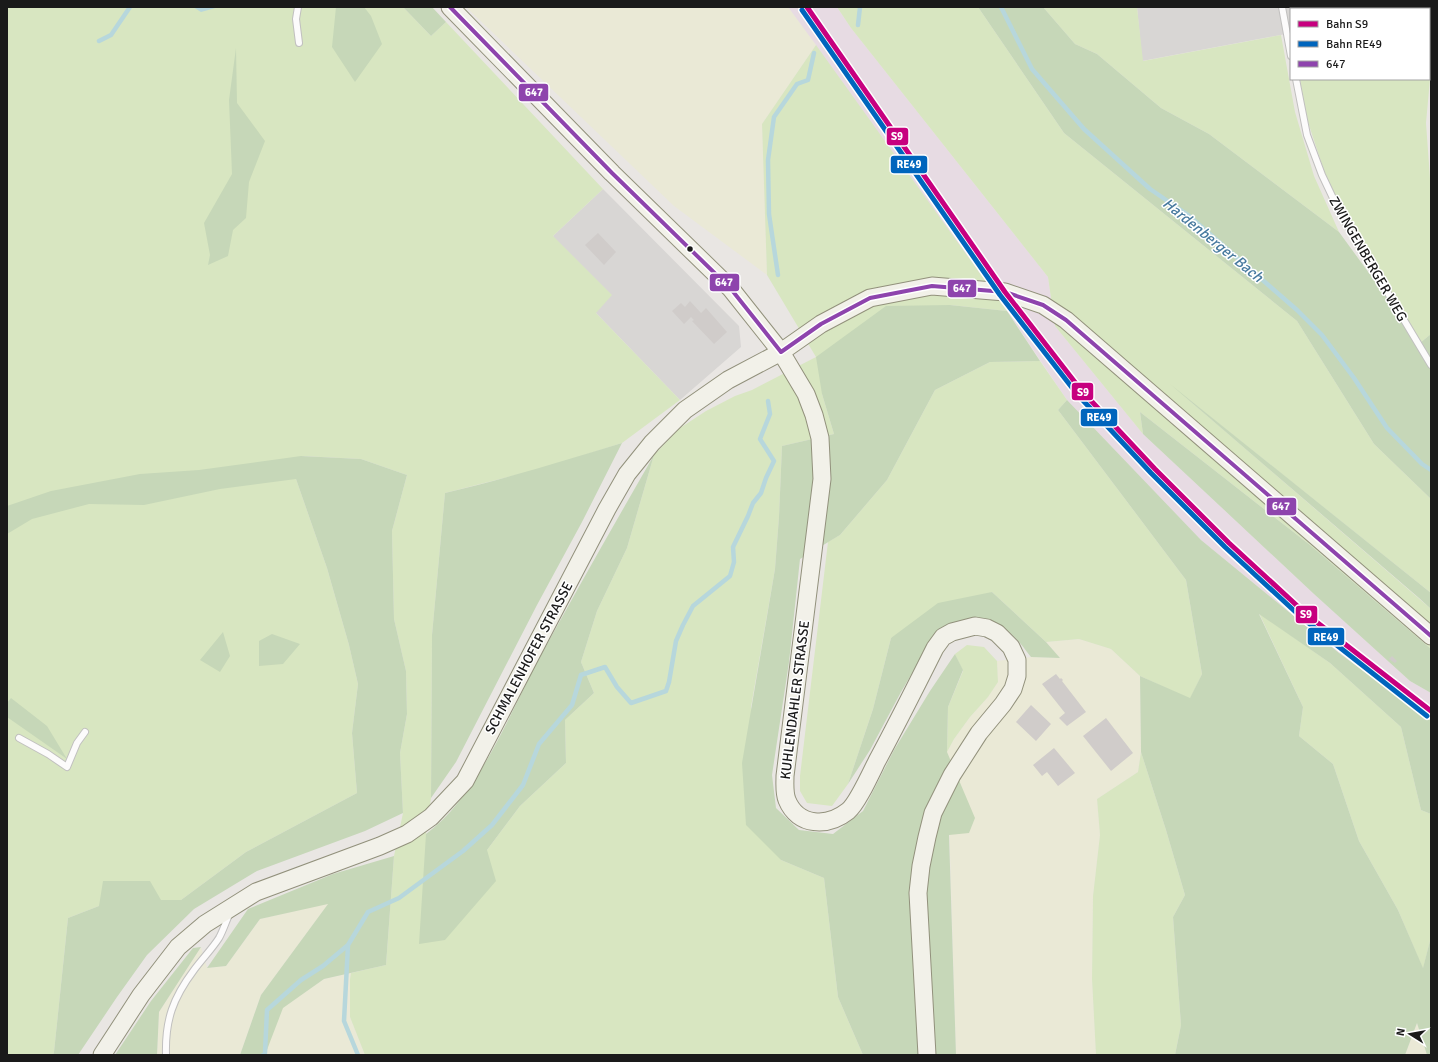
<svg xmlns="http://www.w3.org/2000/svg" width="1438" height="1062" font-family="Signika,sans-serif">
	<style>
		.residential { fill: #d8d6d4 }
		.industrial { fill: #e7dbe3 }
		.farmland { fill: #eae9d6 }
		.grass { fill: #d8e6c1 }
		.forest { fill: #c6d7b8 }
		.water { fill: #b7d7dc }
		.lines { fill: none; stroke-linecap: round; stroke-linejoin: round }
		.stream { stroke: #b7d7dc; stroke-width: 4.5 }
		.building { fill: #d0ccca }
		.lane-casing { stroke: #c1c0bf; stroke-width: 8 }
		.secondary-casing { stroke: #92917c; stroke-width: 19 }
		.lane { stroke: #fcfbfb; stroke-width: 6 }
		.secondary { stroke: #f2f1e9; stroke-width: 17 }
		.bus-1-casing { stroke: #fff; stroke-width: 7 }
		.bus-1 { stroke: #8e44ad; stroke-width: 4 }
		.rail-1-casing { stroke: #fff; stroke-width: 8 }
		.rail-2-casing { stroke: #fff; stroke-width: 8 }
		.rail-1 { stroke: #c7007f; stroke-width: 5 }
		.rail-2 { stroke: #0065bd; stroke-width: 5 }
		.bus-dot { fill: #1a1a1a; stroke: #fff; stroke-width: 1.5 }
		.labels { text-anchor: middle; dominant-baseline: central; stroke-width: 3; stroke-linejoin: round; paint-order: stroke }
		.street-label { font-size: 14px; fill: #1a1a1a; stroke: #fff }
		.water-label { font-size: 15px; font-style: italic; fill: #487a9f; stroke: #fff }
		.line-badge { stroke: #fff; stroke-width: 1.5 }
		.badge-label { font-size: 11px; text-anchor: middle; font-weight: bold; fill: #fff }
	</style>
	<rect width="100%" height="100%" fill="#e9e6e3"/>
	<path class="residential" d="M 1137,7 L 1431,7 L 1431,9 L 1291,9 L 1291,33 L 1142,61 Z
		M 603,189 L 739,326 L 741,347 L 680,400 L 596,313 L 553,236 Z"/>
	<path class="industrial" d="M 788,7 L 837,7 L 851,28 L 1048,277 L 1055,326 L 1143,434 L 1314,594 L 1410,681 L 1431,693 L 1431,721 L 1339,653 L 1201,540 L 1067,400 L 1007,311 Z"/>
	<path class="farmland" d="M 466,7 L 788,7 L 816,45 L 762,124 L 767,275 L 674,206 Z
		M 1079,639 L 1111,649 L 1140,676 L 1141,752 L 1138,772 L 1097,799 L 1100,835 L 1093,896 L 1092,979 L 1096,1055 L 956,1055 L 947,752 L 954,739 L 970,717 L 988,697 L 998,682 L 997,661 L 1031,657 L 1060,658 L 1046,642 Z
		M 329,903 L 261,995 L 240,1055 L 157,1055 L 159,1012 L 201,947 L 207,968 L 226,966 L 260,919 Z
		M 351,973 L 350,979 L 350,1017 L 365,1055 L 265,1055 L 282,1008 L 324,979 Z
		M 1417,1023 L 1427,1055 L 1405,1055 Z"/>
	<path class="grass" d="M 7,7 L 403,7 L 431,36 L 446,22 L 603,189 L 553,236 L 612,295 L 596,313 L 680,400 L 622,443 L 544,468 L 445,493 L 432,635 L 431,798 L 426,834 L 487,850 L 520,806 L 566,763 L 565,720 L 594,693 L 581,662 L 597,611 L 627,548 L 654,455 L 680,428 L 706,411 L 735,396 L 752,390 L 816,357 L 767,275 L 762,124 L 816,45 L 1007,311 L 950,305 L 822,394 L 834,434 L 782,446 L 779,517 L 775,569 L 751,707 L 781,860 L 824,878 L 838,997 L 863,1055 L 365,1055 L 350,1017 L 350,979 L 351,973 L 386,965 L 394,856 L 403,813 L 400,753 L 407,714 L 406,671 L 394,619 L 392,531 L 407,475 L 361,459 L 302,456 L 296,479 L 327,568 L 349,645 L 358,684 L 352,733 L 357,793 L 246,852 L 181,900 L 161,900 L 99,906 L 68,918 L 54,1052 L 53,1055 L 7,1055 Z
		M 837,7 L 978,7 L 1064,133 L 1297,321 L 1374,444 L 1431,499 L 1431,593 L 1183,395 L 1431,609 L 1431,649 L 1310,545 L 1140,412 L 1143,434 L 1055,326 L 1048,277 L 851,28 Z
		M 1043,7 L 1137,7 L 1143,61 L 1281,35 L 1295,112 L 1314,176 L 1339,232 L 1209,134 L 1161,108 L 1097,54 L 1075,44 Z
		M 1429,9 L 1431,9 L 1430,79 L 1426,123 L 1431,192 L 1431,334 L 1420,343 L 1328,183 L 1305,113 L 1300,79 L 1429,79 Z
		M 1040,361 L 1067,400 L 1058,410 L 1186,580 L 1202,674 L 1190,699 L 1140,676 L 1111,649 L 1079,639 L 1046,642 L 992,592 L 891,638 L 873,709 L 848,784 L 832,806 L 807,803 L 800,791 L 800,776 L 828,542 L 840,535 L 887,480 L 935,390 L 990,362 Z
		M 1259,613 L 1330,663 L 1401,727 L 1421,810 L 1431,814 L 1431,937 L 1423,969 L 1398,910 L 1359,841 L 1333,764 L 1299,736 L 1303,707 Z
		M 967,645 L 984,647 L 997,661 L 998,682 L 988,697 L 970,717 L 954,739 L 947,752 L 948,707 L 963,671 L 955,654 Z
		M 1141,752 L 1166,830 L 1185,895 L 1173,917 L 1181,1025 L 1175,1055 L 1096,1055 L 1092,979 L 1093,896 L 1100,835 L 1097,799 L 1138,772 Z"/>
	<path class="forest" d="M 336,7 L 364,7 L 371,16 L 382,44 L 355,82 L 332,47 Z
		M 403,7 L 432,7 L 446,22 L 431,36 Z
		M 978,7 L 1043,7 L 1075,44 L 1097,54 L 1161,108 L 1209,134 L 1339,232 L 1420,343 L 1431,334 L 1431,499 L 1374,444 L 1297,321 L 1064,133 Z
		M 236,48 L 237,103 L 265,141 L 249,182 L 246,218 L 233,230 L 228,256 L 208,265 L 210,255 L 204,223 L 232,174 L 229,100 Z
		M 950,305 L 1007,311 L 1040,361 L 990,362 L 935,390 L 887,480 L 840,535 L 800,559 L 789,662 L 772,775 L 776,808 L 799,830 L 833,834 L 863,811 L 894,750 L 930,691 L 955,654 L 963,670 L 948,707 L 947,752 L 975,818 L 969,833 L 949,835 L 956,1055 L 863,1055 L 838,997 L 824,878 L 781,860 L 746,825 L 742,763 L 775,569 L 779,517 L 782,446 L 834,434 L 822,394 L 816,357 L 886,306 Z
		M 1170,384 L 1431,593 L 1431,609 L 1419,598 Z
		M 1067,400 L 1201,540 L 1339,653 L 1431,721 L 1431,814 L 1421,810 L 1401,727 L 1330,663 L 1259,614 L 1303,707 L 1299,736 L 1333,764 L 1359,841 L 1398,910 L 1423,968 L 1431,937 L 1431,1055 L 1427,1055 L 1417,1023 L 1405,1055 L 1175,1055 L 1181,1025 L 1173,917 L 1185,895 L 1166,830 L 1141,752 L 1140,676 L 1190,698 L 1202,674 L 1186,580 L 1058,410 Z
		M 1140,412 L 1310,545 L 1431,649 L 1431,693 L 1410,681 L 1314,594 L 1143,434 Z
		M 622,443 L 582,522 L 537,605 L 456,762 L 431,798 L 432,635 L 445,493 C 505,479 563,461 622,443 Z
		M 654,455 L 627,548 L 597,611 L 581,662 L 594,693 L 565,720 L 566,763 L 520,806 L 487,850 L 496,881 L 445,940 L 419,944 L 426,834 C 479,795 510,712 541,655 C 578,588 616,521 654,455 Z
		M 301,456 L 361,459 L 407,475 L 392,531 L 394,619 L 406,671 L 407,714 L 400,753 L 403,813 L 365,831 L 257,871 L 194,909 L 147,955 L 117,997 L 78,1055 L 53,1055 L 54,1052 L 68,918 L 99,906 L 103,881 L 150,881 L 161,900 L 181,900 L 246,852 L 357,793 L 352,733 L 358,684 L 349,645 L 327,568 L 296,479 L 220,489 L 144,505 L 89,504 L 32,519 L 7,534 L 7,506 L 51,491 L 140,474 L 199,470 Z
		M 992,592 L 1046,642 L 1060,658 L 1031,657 C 1016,638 1010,628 987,621 L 928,646 L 901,692 L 870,750 L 848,784 L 873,709 L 891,638 L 938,603 Z
		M 223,632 L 230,656 L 220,672 L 200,660 Z
		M 272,634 L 300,644 L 283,664 L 259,666 L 259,641 Z
		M 11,698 L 47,726 L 67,759 L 7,717 L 7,703 Z
		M 394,856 L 386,965 L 324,979 L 283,1008 L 265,1055 L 240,1055 L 261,995 L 328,904 L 260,919 L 226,966 L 207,968 L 248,909 L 333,874 Z
		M 201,947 L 159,1012 L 157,1055 L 115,1055 L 151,1001 L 193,948 Z"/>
	<path class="water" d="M 193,7 L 219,7 L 201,12 Z"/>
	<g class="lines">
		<path class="stream" d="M 1001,7 L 1032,69 L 1084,129 L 1150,189 L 1188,215 L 1297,310 L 1322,335 L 1354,378 L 1387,428 L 1422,464 L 1431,470
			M 858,25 L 860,7
			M 99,41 L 111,35 L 130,7
			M 778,275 L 769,214 L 768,160 L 774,117 L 797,84 L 808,80 L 814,53
			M 348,945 L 344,1021 L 358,1055
			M 263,1055 L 265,1053 L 267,1010 L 301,980 L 323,966 L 348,945 L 368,912 L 399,898 L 463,851 L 492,825 L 523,785 L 539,744 L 572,705 L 581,675 L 605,667 L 617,687 L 631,703 L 666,691 L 669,682 L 676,641 L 683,625 L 693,606 L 730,576 L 734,562 L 733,547 L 748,516 L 753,503 L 761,493 L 766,478 L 774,461 L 760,439 L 770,414 L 768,401"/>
	</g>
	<path class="building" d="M 598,233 L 616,252 L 604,265 L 585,245 Z
		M 690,301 L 701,313 L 706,308 L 727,332 L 714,344 L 692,321 L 694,320 L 691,317 L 684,324 L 672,311 L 681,303 L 685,307 Z
		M 1392,656 L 1397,661 L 1395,663 L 1389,659 Z
		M 1056,674 L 1060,679 L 1061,678 L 1063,680 L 1062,681 L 1086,712 L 1067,726 L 1059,718 L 1065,713 L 1042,684 Z
		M 1031,705 L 1051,724 L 1036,741 L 1016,722 Z
		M 1106,718 L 1133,753 L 1111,771 L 1083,736 Z
		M 1054,748 L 1075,773 L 1058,786 L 1047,772 L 1042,776 L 1033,765 Z"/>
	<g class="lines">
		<defs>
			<path id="lane" d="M 298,7 L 296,19 L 299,43
				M 1282,7 L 1291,56
				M 1296,79 L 1307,135 L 1322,175 L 1341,215 L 1431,365
				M 19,738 L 48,754 L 67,767 L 77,743 L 85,732
				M 166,1055 C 165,1020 173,998 194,970 C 202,959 212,949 219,938 C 223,931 226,921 230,913"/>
			<path id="secondary" d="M 450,7 L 612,173 L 731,289 L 781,352 L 806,394 L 814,415 L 820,438 L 822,479 L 785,776 C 785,784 784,792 787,800 C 798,827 828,827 848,811 C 857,804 871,773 877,761 C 897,724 916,686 935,648 L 943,637 L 952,632 L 975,626 L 987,628 L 997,633 L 1011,647 L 1017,660 L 1017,676 L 1013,689 L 1003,704 L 979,733 L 952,775 L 933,813 L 927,837 L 921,866 L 918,893 L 927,1055
				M 102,1055 L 141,995 L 178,947 L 205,924 L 256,892 L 380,846 L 407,834 L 431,817 L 465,781 L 607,509 L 627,474 L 652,443 L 685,410 L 728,380 L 781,352 L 821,324 L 870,298 L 932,286 L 1005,292 L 1043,305 L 1066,320 L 1431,636"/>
		</defs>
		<use href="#lane" class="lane-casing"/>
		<use href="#secondary" class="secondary-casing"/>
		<use href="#lane" class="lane"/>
		<use href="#secondary" class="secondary"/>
		<defs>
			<path id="bus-1" d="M 450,7 L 612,173 L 731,289 L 781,352
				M 781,352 L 821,324 L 870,298 L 932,286 L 1005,292 L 1043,305 L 1066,320 L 1431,636"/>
		</defs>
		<use href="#bus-1" class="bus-1-casing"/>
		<use href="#bus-1" class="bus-1"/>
		<defs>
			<path id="rail-1" d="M 807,7 L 1005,292 L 1081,390 L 1155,469 L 1229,543 L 1305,613 L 1431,711"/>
			<path id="rail-2" d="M 802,10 L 1000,295 L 1077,394 L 1151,473 L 1225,547 L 1301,617 L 1427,716"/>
		</defs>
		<use href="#rail-1" class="rail-1-casing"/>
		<use href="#rail-2" class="rail-2-casing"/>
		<use href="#rail-1" class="rail-1"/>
		<use href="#rail-2" class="rail-2"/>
	</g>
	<circle class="bus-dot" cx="690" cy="249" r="3.5"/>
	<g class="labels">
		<g class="street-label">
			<text transform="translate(1368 259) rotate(60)">ZWINGENBERGER WEG</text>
			<text transform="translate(529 658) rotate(-62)">SCHMALENHOFER STRASSE</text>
			<text transform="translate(795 700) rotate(-83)">KUHLENDAHLER STRASSE</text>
		</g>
		<g class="water-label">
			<text transform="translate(1213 240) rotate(39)">Hardenberger Bach</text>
		</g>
	</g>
	<g class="line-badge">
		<rect x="518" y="83" width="31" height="19" rx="4" fill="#8e44ad"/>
		<rect x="886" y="127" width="23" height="19" rx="4" fill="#c7007f"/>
		<rect x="890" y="155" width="38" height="19" rx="4" fill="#0065bd"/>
		<rect x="709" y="273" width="31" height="19" rx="4" fill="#8e44ad"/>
		<rect x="947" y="279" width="30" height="19" rx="4" fill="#8e44ad"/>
		<rect x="1071" y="382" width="23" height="19" rx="4" fill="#c7007f"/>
		<rect x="1080" y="408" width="38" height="19" rx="4" fill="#0065bd"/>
		<rect x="1266" y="497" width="31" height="19" rx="4" fill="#8e44ad"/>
		<rect x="1295" y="605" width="23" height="19" rx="4" fill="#c7007f"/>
		<rect x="1307" y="627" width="38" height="19" rx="4" fill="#0065bd"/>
	</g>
	<g class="badge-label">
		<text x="534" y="96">647</text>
		<text x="897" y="140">S9</text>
		<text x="909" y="168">RE49</text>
		<text x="724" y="286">647</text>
		<text x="962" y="292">647</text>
		<text x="1083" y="396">S9</text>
		<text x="1099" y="421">RE49</text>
		<text x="1281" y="510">647</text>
		<text x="1306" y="618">S9</text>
		<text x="1326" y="641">RE49</text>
	</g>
	<rect width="1438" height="1062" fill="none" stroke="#1a1a1a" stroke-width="16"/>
	<rect x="1290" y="8" width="140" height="72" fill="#ffffff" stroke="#a3a3a3"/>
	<rect x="1298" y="21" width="20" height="6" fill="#c7007f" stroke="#a3a3a3"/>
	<text x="1326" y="28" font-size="12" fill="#1a1a1a">Bahn S9</text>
	<rect x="1298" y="41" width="20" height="6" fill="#0065bd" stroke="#a3a3a3"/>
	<text x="1326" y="48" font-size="12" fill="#1a1a1a">Bahn RE49</text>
	<rect x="1298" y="61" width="20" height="6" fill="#8e44ad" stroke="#a3a3a3"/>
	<text x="1326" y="68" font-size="12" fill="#1a1a1a">647</text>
	<g transform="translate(1410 1034) rotate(281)" stroke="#ffffff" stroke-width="3" paint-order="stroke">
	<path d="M0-3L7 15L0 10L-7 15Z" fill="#1a1a1a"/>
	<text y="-6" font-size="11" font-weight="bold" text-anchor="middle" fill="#1a1a1a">N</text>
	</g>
</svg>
